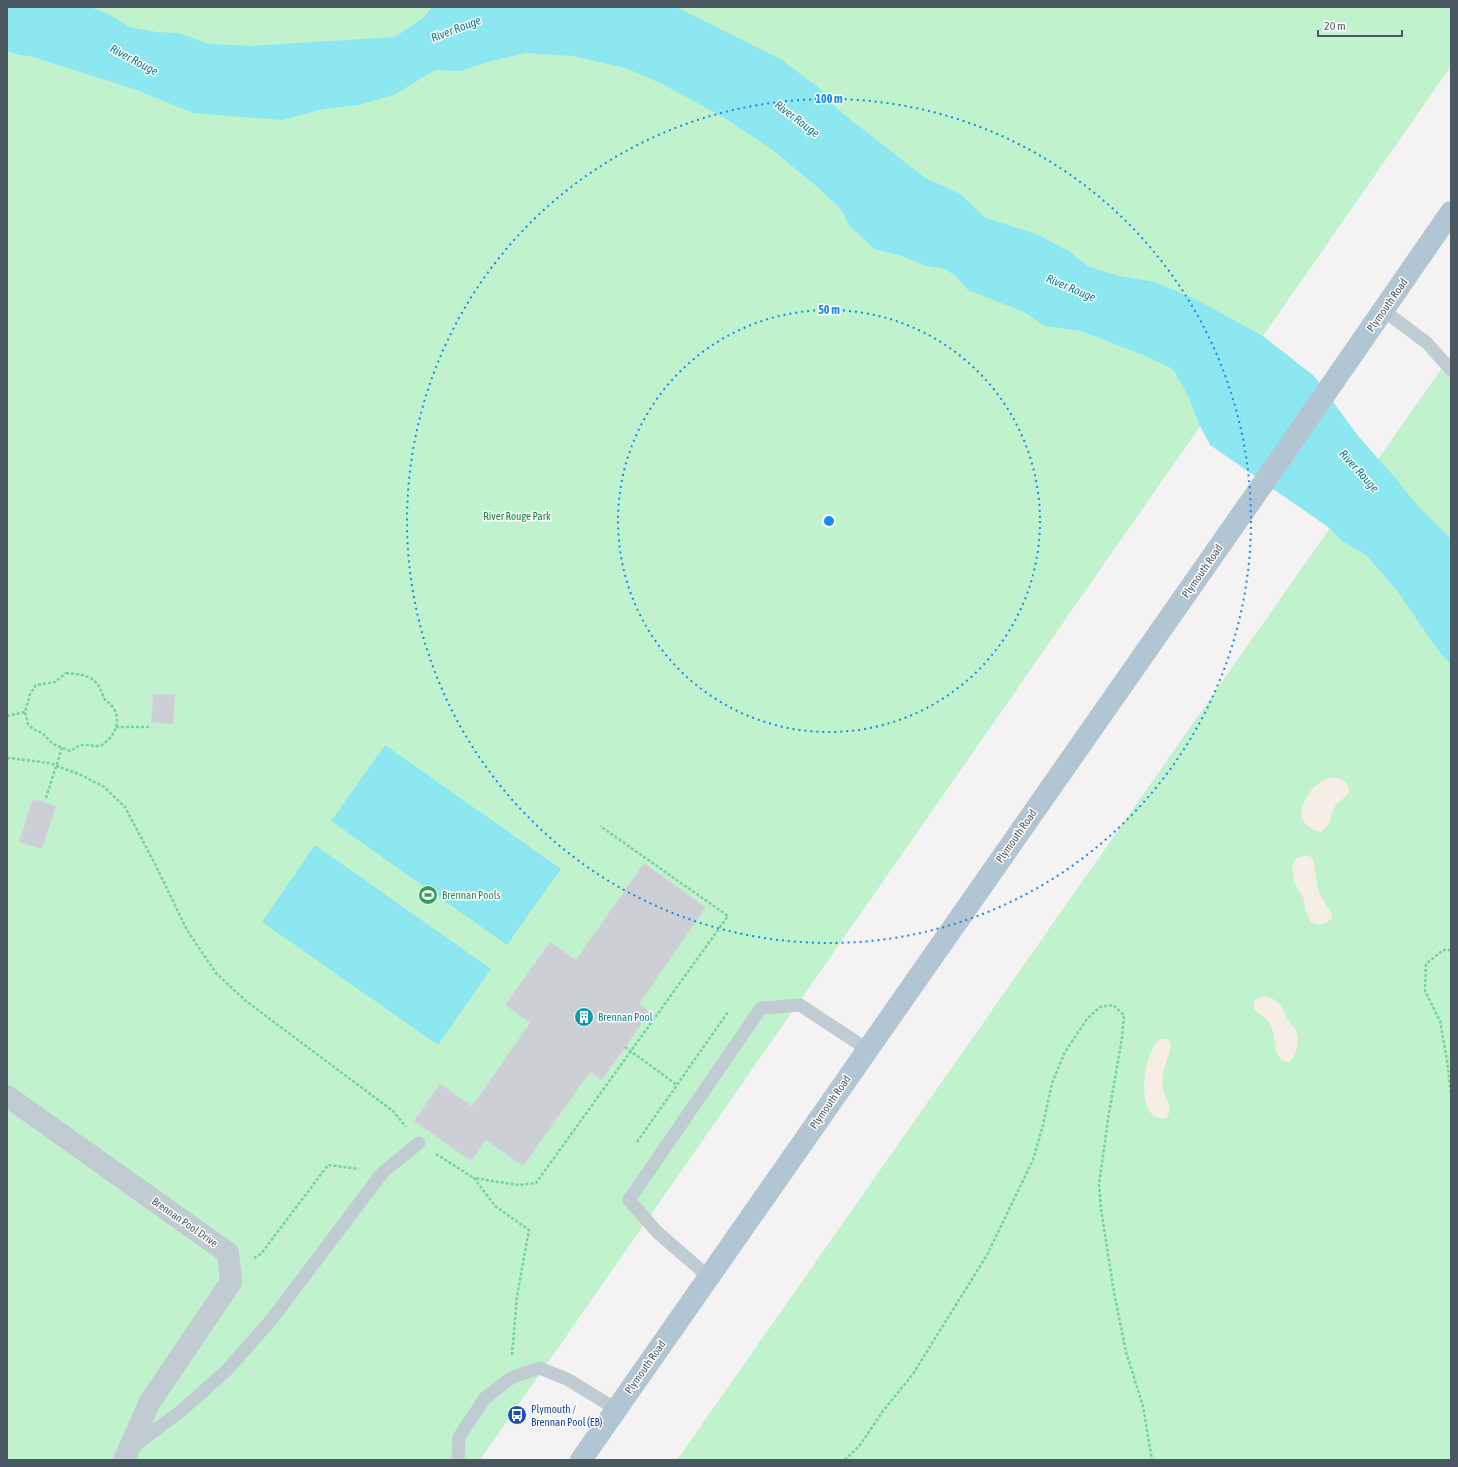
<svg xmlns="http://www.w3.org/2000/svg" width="1458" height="1467" font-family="'Asap Condensed',sans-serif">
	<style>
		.green { fill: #c1f2ce }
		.sand { fill: #f5eee4 }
		.water { fill: #8ce7f1 }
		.building { fill: #ccd0d5; stroke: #d6d9de }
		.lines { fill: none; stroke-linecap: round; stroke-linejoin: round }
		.path { stroke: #76d39b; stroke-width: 2.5; stroke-dasharray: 3 2; stroke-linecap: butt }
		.service { stroke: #c0cbd2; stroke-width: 13 }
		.minor { stroke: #c0cbd2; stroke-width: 22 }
		.primary { stroke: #b1c5d2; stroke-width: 22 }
		.ring { fill: none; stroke: #128cef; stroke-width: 2; stroke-dasharray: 2 4 }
		.labels { text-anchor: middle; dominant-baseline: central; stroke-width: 3; stroke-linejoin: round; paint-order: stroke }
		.street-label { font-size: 11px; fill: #495861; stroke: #fff }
		.park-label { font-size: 11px; fill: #13833e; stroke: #fff }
		.leisure-label { font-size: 11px; fill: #27864d; stroke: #fff; text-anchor: start }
		.culture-label { font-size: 11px; fill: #0d838f; stroke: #fff; text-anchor: start }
		.transit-label { font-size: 11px; fill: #164399; stroke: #fff; text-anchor: start }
		.water-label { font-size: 12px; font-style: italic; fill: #08818e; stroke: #fff }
		.centre { fill: #128cef; stroke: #fff; stroke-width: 2 }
		.ring-label { font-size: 12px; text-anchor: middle; font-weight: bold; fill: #128cef; stroke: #fff; stroke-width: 3; stroke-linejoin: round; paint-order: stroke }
	</style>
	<rect width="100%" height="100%" fill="#f5f2f3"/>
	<path class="green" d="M 7,7 L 1451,7 L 1451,66 L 480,1460 L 7,1460 Z
		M 1451,355 L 1451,1460 L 677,1460 Z"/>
	<path class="sand" d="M 1337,778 C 1342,779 1348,782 1349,788 C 1351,795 1340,800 1336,805 C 1329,815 1332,826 1320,832 C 1311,829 1305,826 1301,816 C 1302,802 1311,785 1325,780 C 1328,778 1333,778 1337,778 Z
		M 1306,855 C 1307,855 1311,857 1312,858 C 1315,861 1316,884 1319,892 C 1322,900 1327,906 1332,913 L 1331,919 C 1325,925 1319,926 1311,922 L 1305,910 L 1304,899 L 1294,882 L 1292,868 L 1296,859 Z
		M 1263,996 C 1278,998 1282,1006 1287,1018 C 1289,1022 1293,1025 1295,1029 C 1300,1039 1297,1054 1290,1062 C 1271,1063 1278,1036 1270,1024 C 1266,1017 1259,1015 1254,1009 L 1254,1001 Z
		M 1160,1039 L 1165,1039 L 1169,1041 L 1171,1046 C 1168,1058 1160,1077 1163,1089 C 1165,1100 1175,1108 1166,1118 C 1132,1123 1144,1049 1160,1039 Z"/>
	<path class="water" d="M 7,7 L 90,7 L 109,14 L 129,27 L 157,32 L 179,33 L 209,44 L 251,46 L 395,37 L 423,18 L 432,7 L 676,7 L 782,60 L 819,88 L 837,109 L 860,127 L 924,177 L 960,194 L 986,218 L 1036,234 L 1069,251 L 1087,266 L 1119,276 L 1155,282 L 1197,300 L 1263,336 L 1314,376 L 1359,437 L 1391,473 L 1418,506 L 1451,539 L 1451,665 L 1435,646 L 1398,592 L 1366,555 L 1341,540 L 1328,527 L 1210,445 L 1200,426 L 1189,398 L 1173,369 L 1148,357 L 1081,331 L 1045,326 L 1024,312 L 968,290 L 957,277 L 945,269 L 927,266 L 899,255 L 874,249 L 849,225 L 841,209 L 814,184 L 770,148 L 723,117 L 662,84 L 626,68 L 572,56 L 526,53 L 491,61 L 460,71 L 435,70 L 394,95 L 358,105 L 323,109 L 282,120 L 193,113 L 137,90 L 30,56 L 19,55 L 7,51 Z
		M 385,745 L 561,869 L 507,945 L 331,821 Z
		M 315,845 L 491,969 L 438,1045 L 262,922 Z"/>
	<path class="building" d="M 153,694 L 175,695 L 173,724 L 151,722 Z
		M 33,799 L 56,806 L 42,849 L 19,842 Z
		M 644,863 L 706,907 L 639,1004 L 650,1012 L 602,1080 L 590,1072 L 523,1166 L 486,1140 L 471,1161 L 414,1121 L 440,1084 L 472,1106 L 530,1023 L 505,1005 L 550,942 L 576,960 Z"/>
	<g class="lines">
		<path class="path" d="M 66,673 C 75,674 84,674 92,679 C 100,684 101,692 105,700 C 107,702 110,703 112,706 C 121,717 117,732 107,741 C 98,750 93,744 84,745 C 79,745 75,748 70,751 L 53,744 L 42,733 L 33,729 L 28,724 L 25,712 L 30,694 L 36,685 L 55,682 Z
			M 7,716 L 25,712
			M 116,727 L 149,727
			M 7,758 L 10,758 L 49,763 L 81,775 L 104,787 L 125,807 L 155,864 L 187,930 L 216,973 L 246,1001 L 393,1111 L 406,1127
			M 46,798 L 62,748
			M 1451,950 L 1443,950 L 1426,964 L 1425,991 L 1440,1021 L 1447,1060 L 1451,1095
			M 625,1047 L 677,1085
			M 637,1142 L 728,1012
			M 436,1154 L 474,1178
			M 254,1258 L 261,1254 L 328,1165 L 359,1169
			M 512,1355 L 517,1296 L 529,1230 L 495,1206 L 474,1178 L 518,1185 L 536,1183 L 728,916 L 600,826
			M 845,1460 L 860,1445 L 883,1411 L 913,1374 L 987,1255 L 1033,1160 L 1043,1125 L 1052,1083 L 1065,1052 L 1087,1019 L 1100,1007 L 1113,1005 L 1124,1015 L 1122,1038 L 1108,1119 L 1099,1185 L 1101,1209 L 1114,1292 L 1126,1352 L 1143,1406 L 1152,1460"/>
		<path class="service" d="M 1383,310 L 1427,343 L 1451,370
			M 709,1277 L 657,1232 L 629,1200 L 761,1008 L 800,1005 L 867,1049
			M 134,1446 L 181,1411 L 227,1370 L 272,1319 L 383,1172 L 419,1143
			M 458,1460 L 459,1437 L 485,1398 L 511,1378 L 539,1368 L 567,1379 L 616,1409"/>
		<path class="minor" d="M 7,1096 L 228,1253 L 231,1282 L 150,1402 L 124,1460"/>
		<path class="primary" d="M 581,1460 L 1258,491 L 1451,212"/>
	</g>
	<g class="ring">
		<circle cx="829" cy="521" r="211"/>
		<circle cx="829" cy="521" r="422"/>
	</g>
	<defs>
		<symbol id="stadium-disc" viewBox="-11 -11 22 22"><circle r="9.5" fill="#2e9e5b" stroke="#fff"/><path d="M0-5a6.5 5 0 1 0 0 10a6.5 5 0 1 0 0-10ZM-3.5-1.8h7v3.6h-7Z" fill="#fff"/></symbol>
		<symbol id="building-disc" viewBox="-11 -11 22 22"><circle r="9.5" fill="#0f9aa8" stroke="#fff"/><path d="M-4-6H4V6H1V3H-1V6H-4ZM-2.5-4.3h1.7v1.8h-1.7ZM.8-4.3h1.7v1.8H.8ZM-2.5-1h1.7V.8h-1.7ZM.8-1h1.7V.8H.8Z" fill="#fff"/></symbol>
		<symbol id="bus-disc" viewBox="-11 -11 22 22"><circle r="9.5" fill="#1a4fb4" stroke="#fff"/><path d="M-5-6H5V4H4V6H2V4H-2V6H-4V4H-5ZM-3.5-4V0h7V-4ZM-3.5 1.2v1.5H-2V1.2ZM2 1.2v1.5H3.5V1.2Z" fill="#fff"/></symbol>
	</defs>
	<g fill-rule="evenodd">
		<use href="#stadium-disc" x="417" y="884" width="22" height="22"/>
		<use href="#building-disc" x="573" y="1006" width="22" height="22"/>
		<use href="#bus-disc" x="506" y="1404" width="22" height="22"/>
	</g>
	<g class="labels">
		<g class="street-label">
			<text transform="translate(1387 305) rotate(-55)">Plymouth Road</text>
			<text transform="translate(1202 571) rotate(-55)">Plymouth Road</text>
			<text transform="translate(1016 836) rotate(-55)">Plymouth Road</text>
			<text transform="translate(830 1102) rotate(-55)">Plymouth Road</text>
			<text transform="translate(185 1222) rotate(35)">Brennan Pool Drive</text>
			<text transform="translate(645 1367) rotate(-55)">Plymouth Road</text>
		</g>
		<g class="park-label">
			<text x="517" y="516">River Rouge Park</text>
		</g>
		<g class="leisure-label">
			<text x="442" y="895">Brennan Pools</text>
		</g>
		<g class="culture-label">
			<text x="598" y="1017">Brennan Pool</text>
		</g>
		<g class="transit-label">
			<text x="531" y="1409">Plymouth /<tspan x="531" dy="13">Brennan Pool (EB)</tspan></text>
		</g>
		<g class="water-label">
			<text transform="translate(456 29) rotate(-21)">River Rouge</text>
			<text transform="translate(134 60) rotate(28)">River Rouge</text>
			<text transform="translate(797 119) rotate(37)">River Rouge</text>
			<text transform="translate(1071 288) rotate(23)">River Rouge</text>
			<text transform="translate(1359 471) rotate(48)">River Rouge</text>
		</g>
	</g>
	<circle cx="829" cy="521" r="6" class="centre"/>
	<g class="ring-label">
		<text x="829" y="103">100 m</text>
		<text x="829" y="314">50 m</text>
	</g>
	<rect width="1458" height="1467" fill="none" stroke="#495861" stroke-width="16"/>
	<path d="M1318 30v6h84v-6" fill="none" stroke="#495861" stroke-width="2"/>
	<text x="1324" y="30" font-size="12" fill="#495861" stroke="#ffffff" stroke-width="3" paint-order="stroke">20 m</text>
</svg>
